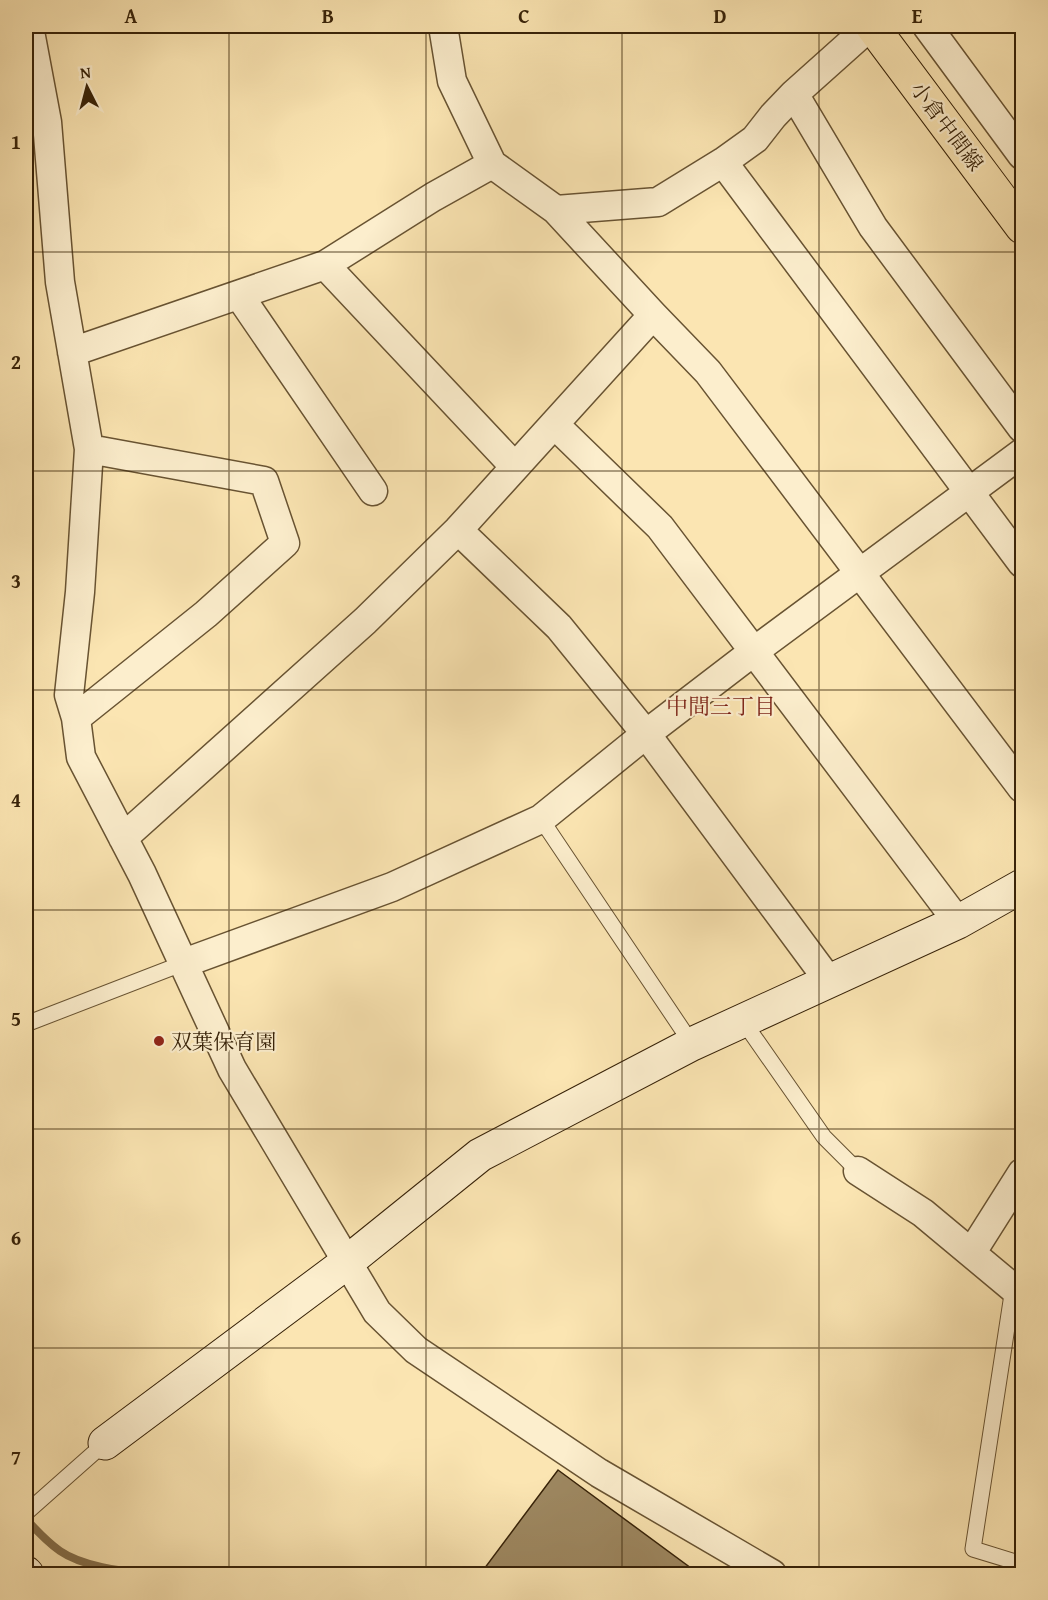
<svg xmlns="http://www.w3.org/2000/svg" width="1048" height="1600" font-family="'Gentium Book Plus','Noto Serif JP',serif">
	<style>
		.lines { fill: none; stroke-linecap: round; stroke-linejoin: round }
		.stream { stroke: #846f4b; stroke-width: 8 }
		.building { fill: #9d8760; stroke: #372208; stroke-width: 1.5 }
		.lane-casing { stroke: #685332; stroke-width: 17 }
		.street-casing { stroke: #685332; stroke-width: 31 }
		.secondary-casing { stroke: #372208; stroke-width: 35 }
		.primary-casing { stroke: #372208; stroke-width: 35 }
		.lane { stroke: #fceecd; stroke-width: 15 }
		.street { stroke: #fceecd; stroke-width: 28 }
		.secondary { stroke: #fceecd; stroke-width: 33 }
		.primary { stroke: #fbe5b2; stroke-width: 33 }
		.grid { fill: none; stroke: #372208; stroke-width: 1.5; stroke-opacity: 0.55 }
		.poi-dot { fill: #8f2418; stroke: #fceecd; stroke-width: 2 }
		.labels { text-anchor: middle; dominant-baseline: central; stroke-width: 4.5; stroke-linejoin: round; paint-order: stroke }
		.street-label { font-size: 21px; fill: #372208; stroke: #fceecd }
		.poi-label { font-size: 21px; fill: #372208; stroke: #fceecd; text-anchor: start }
		.neighbourhood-label { font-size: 22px; fill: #7a1f14; stroke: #fceecd }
		.neatline { fill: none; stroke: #372208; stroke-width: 2 }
		.grid-label { font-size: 20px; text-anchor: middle; font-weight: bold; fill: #372208 }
	</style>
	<rect width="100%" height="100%" fill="#fbe5b2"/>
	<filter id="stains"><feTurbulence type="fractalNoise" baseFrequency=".00333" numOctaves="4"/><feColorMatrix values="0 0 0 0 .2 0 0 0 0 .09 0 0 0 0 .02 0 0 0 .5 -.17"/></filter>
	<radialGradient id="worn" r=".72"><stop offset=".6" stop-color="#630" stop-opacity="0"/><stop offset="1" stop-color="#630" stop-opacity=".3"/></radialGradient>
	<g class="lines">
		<path class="stream" d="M 26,1519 C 36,1530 47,1542 60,1551 C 83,1567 123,1571 150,1574"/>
	</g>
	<path class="building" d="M 558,1470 L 699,1574 L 484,1574 L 481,1573 Z"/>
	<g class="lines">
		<defs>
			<path id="lane" d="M 541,819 L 692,1044
				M 743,1021 L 824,1137 L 858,1171
				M 26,1024 L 184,963
				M 1017,1290 L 1013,1288 L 973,1549 L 1022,1564
				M 26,1513 L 105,1443"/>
			<path id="street" d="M 29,26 L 47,122 L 60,282 L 89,449 L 80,592 L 69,695 L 76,718 L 81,757 L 142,874 L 232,1069 L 377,1312 L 416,1350 L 599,1473 L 772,1574
				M 443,26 L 452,81 L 492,164 L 556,210 L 653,315 L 708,372 L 1022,788
				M 927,26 L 1022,155
				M 794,94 L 873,227 L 1022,428
				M 723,162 L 1022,563
				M 556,210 L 658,202 L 723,162 L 755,139 L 773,116 L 794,94 L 870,26
				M 325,265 L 515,467
				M 239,295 L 373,491
				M 72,352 L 325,265 L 433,197 L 492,164
				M 554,424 L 660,527 L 958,922
				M 458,530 L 559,627 L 646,734 L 829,981
				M 76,718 L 206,614 L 285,543 L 264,481 L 89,449
				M 123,838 L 365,621 L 458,530 L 653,315
				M 184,963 L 392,887 L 541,819 L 646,734 L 753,652 L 1022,453
				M 858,1171 L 923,1213 L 1013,1288
				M 972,1252 L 1022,1173"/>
			<path id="secondary" d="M 105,1443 L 346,1263 L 480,1155 L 692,1044 L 958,922 L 1022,886
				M 26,1573 L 27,1574"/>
			<path id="primary" d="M 872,26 L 1022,227"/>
		</defs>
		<use href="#lane" class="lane-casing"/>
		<use href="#street" class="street-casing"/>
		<use href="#secondary" class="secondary-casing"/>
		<use href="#primary" class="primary-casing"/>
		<use href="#lane" class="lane"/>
		<use href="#street" class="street"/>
		<use href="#secondary" class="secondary"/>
		<use href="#primary" class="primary"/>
	</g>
	<path class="grid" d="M 229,26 L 229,1574M 426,26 L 426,1574M 622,26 L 622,1574M 819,26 L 819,1574M 26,252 L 1022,252M 26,471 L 1022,471M 26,690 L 1022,690M 26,910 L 1022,910M 26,1129 L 1022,1129M 26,1348 L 1022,1348"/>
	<circle class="poi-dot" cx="159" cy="1041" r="6"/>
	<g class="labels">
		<g class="street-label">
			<text transform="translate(947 126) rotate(53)">小倉中間線</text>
		</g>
		<g class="poi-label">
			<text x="171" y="1041">双葉保育園</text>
		</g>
		<g class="neighbourhood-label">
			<text x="721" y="706">中間三丁目</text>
		</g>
	</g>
	<rect width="1048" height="1600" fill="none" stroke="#fbe5b2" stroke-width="66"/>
	<g transform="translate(87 87) rotate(354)" stroke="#fceecd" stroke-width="4.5" paint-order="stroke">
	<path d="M0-4.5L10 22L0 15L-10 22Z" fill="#372208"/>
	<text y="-9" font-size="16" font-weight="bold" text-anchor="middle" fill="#372208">N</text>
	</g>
	<rect x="33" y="33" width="982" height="1534" class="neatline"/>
	<g class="grid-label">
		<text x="131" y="23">A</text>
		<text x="328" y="23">B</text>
		<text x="524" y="23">C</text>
		<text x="720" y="23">D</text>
		<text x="917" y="23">E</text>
		<text x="16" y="149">1</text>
		<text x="16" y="369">2</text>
		<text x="16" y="588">3</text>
		<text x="16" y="807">4</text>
		<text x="16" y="1026">5</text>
		<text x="16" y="1245">6</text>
		<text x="16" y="1464">7</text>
	</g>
	<rect width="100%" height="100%" filter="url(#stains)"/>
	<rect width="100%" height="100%" fill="url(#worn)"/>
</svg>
